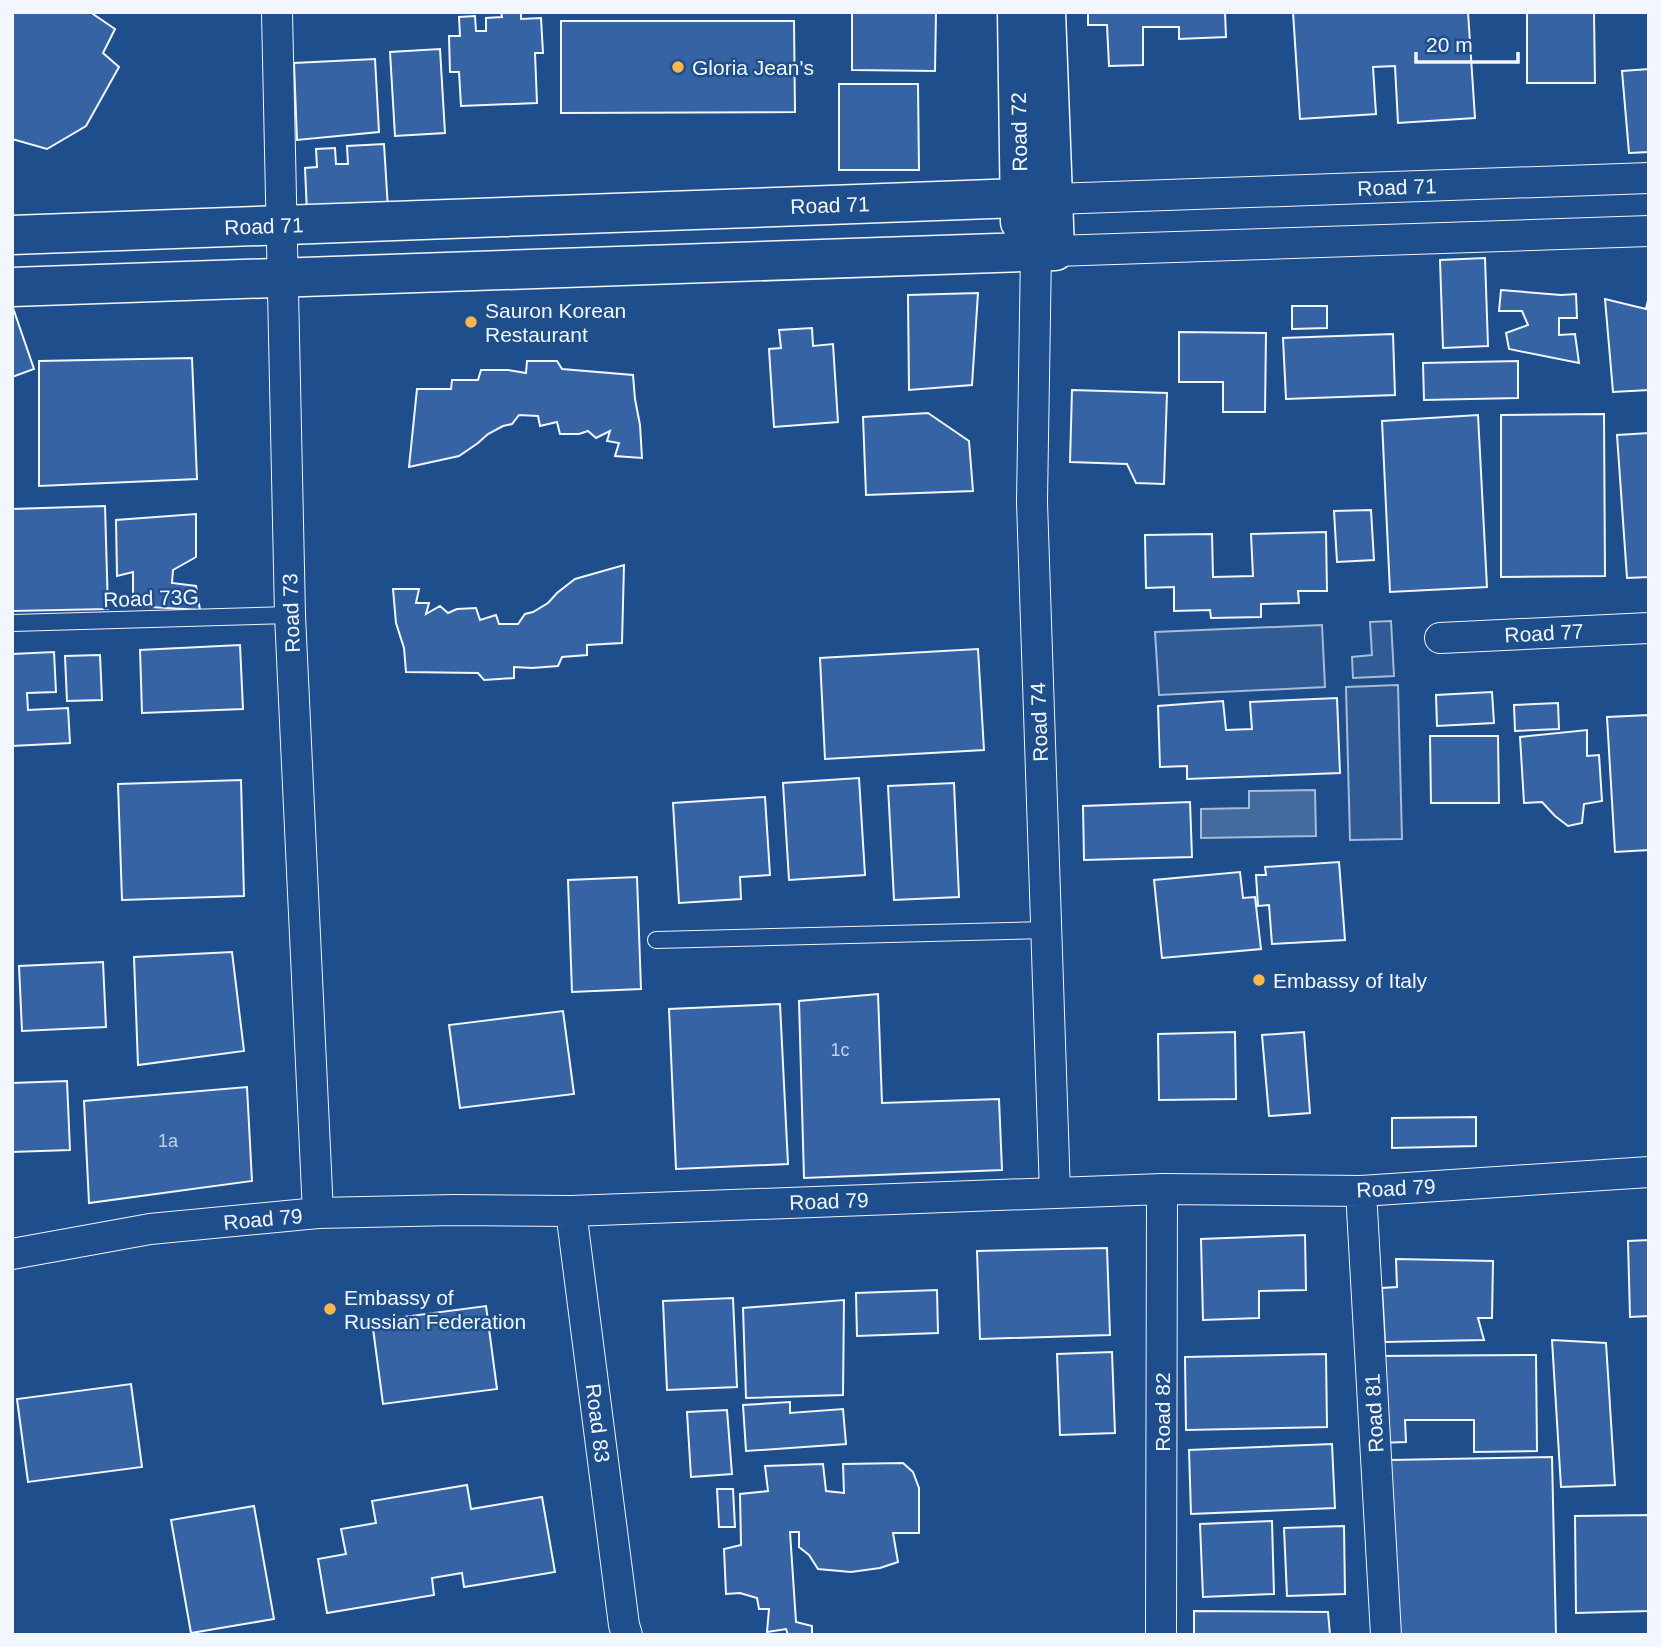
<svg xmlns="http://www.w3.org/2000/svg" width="1661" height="1647" font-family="Arial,sans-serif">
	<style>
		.built { fill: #305b95; stroke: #a8bbd7; stroke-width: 2 }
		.water { fill: #446ba0; stroke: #a8bbd7; stroke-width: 2 }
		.building { fill: #3563a3; stroke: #f2f6ff; stroke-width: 2 }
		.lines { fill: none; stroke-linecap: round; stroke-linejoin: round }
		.lane-casing { stroke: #f2f6ff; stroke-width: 18 }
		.street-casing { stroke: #f2f6ff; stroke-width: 32 }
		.secondary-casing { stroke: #f2f6ff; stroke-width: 41 }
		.lane { stroke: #1f4e8c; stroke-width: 16 }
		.street { stroke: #1f4e8c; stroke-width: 30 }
		.secondary { stroke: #1f4e8c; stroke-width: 38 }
		.poi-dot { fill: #ffb74d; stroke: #1f4e8c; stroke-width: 2.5 }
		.labels { text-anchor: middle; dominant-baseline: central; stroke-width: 5; stroke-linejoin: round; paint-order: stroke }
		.number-label { font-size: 18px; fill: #c3d1e8 }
		.poi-label { font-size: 21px; fill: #f2f6ff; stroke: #1f4e8c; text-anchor: start }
		.street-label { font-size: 21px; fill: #f2f6ff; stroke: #1f4e8c }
	</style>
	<rect width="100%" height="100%" fill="#1f4e8c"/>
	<path class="built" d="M 1391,621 L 1394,676 L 1353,678 L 1352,657 L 1372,655 L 1370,622 Z
		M 1322,625 L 1325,687 L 1159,695 L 1155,632 Z
		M 1398,685 L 1402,839 L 1350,840 L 1346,687 Z"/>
	<path class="water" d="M 1315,790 L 1316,836 L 1201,838 L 1201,809 L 1249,808 L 1249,791 Z"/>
	<path class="building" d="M 12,12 L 90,12 L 115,29 L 103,53 L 119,67 L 86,126 L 47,149 L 12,139 Z
		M 501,12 L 521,12 L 521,19 L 541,18 L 543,53 L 535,53 L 537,103 L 461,106 L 459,72 L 450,72 L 449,36 L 460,36 L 459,17 L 475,16 L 476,31 L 486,31 L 486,18 L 502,17 Z
		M 852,12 L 936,12 L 935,71 L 852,70 Z
		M 1088,12 L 1225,12 L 1226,37 L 1179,39 L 1179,27 L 1143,27 L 1143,65 L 1109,66 L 1107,25 L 1088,25 Z
		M 1293,12 L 1468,12 L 1475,118 L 1398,123 L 1395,66 L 1373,67 L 1376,114 L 1300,119 Z
		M 1527,12 L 1594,12 L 1595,83 L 1527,83 Z
		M 561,21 L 794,21 L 795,112 L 561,113 Z
		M 440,49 L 445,133 L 395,136 L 390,52 Z
		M 375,59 L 379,132 L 297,140 L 294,63 Z
		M 1649,69 L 1649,152 L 1629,153 L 1622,71 Z
		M 839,84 L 918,84 L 919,170 L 839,170 Z
		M 384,144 L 388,209 L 307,213 L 305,168 L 317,167 L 316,149 L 335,148 L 336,164 L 348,164 L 347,146 Z
		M 1485,258 L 1488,346 L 1443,348 L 1440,260 Z
		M 1501,290 L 1561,295 L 1576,294 L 1577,318 L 1559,318 L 1559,335 L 1575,334 L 1579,363 L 1509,349 L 1506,333 L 1528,325 L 1522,311 L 1499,311 Z
		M 978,293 L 972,385 L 909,390 L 908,295 Z
		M 1649,296 L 1649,390 L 1613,392 L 1605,299 L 1646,309 Z
		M 12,305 L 34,369 L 12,377 Z
		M 1292,306 L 1327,306 L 1327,328 L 1292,329 Z
		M 812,328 L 813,346 L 833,344 L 838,422 L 774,427 L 769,349 L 781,348 L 779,330 Z
		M 1179,332 L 1266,333 L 1265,412 L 1223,412 L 1223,382 L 1179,382 Z
		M 1393,334 L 1395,395 L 1286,399 L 1283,338 Z
		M 192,358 L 197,479 L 39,486 L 39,361 Z
		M 527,361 L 557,361 L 562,369 L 633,375 L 635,399 L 640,425 L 642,458 L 615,456 L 619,443 L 607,441 L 610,431 L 596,438 L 588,431 L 579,434 L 560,434 L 557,422 L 540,426 L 538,416 L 519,415 L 512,424 L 503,426 L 488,434 L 478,443 L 459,456 L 409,467 L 417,389 L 451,389 L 452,380 L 478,380 L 481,370 L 508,370 L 526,373 Z
		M 1518,361 L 1518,398 L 1424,400 L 1423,363 Z
		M 1072,390 L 1167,393 L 1164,484 L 1136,483 L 1127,464 L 1070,462 Z
		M 928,413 L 969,441 L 973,491 L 866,495 L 863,417 Z
		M 1604,414 L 1605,576 L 1501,577 L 1501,415 Z
		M 1478,415 L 1487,587 L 1390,592 L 1382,421 Z
		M 1649,433 L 1649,577 L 1627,578 L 1617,435 Z
		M 105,506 L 108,609 L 12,611 L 12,509 Z
		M 1371,510 L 1374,560 L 1337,562 L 1334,511 Z
		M 196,514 L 196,557 L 173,570 L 172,583 L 196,586 L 200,610 L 133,606 L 133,572 L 117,576 L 116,520 Z
		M 1326,532 L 1327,591 L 1298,591 L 1299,603 L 1261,604 L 1261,617 L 1211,618 L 1210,610 L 1174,611 L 1174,587 L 1146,588 L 1145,535 L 1212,534 L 1213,577 L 1253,576 L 1251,534 Z
		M 624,565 L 622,643 L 587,645 L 587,655 L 562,657 L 558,666 L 532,668 L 514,667 L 514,678 L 484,680 L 478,673 L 406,672 L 404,648 L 396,623 L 393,589 L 419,589 L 416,603 L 429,603 L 426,614 L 440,606 L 448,613 L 457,609 L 476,608 L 480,620 L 496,615 L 499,624 L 518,624 L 525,614 L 533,612 L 548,603 L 557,593 L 575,579 Z
		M 240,645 L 243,709 L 142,713 L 140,650 Z
		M 978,649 L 984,750 L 825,759 L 820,658 Z
		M 54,652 L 56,692 L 27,693 L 28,710 L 68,708 L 70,743 L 12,746 L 12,654 Z
		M 100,655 L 102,700 L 67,701 L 65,656 Z
		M 1492,692 L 1494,723 L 1437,726 L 1436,695 Z
		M 1337,698 L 1340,773 L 1187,779 L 1187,766 L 1160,767 L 1158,706 L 1223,701 L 1226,730 L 1252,729 L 1250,702 Z
		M 1558,703 L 1559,729 L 1515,731 L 1514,705 Z
		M 1649,715 L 1649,850 L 1615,852 L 1607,717 Z
		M 1587,730 L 1587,756 L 1599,755 L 1602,801 L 1584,804 L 1582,823 L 1568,826 L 1555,816 L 1542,802 L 1524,803 L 1520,737 Z
		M 1430,736 L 1498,736 L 1499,803 L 1431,803 Z
		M 859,778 L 865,875 L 789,880 L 783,783 Z
		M 241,780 L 244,896 L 122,900 L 118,784 Z
		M 954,783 L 959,897 L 894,900 L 888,786 Z
		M 765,797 L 770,875 L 740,877 L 741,899 L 679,903 L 673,803 Z
		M 1190,802 L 1192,857 L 1084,860 L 1083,806 Z
		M 1339,862 L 1345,940 L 1272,944 L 1269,905 L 1258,906 L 1256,875 L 1266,875 L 1265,867 Z
		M 1240,872 L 1243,898 L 1255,897 L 1261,949 L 1162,958 L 1154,880 Z
		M 637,877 L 641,989 L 572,992 L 568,880 Z
		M 232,952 L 244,1051 L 138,1065 L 134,957 Z
		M 103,962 L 106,1027 L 22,1031 L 19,966 Z
		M 878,994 L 882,1103 L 999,1099 L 1002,1170 L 804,1178 L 799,1001 Z
		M 780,1004 L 788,1164 L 676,1169 L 669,1009 Z
		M 563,1011 L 574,1094 L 460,1108 L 449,1025 Z
		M 1235,1032 L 1236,1099 L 1159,1100 L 1158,1034 Z
		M 1304,1032 L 1310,1113 L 1269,1116 L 1262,1035 Z
		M 67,1081 L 70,1150 L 12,1152 L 12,1083 Z
		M 247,1087 L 252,1181 L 89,1203 L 84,1101 Z
		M 1476,1117 L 1476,1146 L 1392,1148 L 1392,1118 Z
		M 1305,1235 L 1306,1290 L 1259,1291 L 1259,1318 L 1203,1320 L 1201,1239 Z
		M 1649,1240 L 1649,1316 L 1630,1317 L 1628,1241 Z
		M 1107,1248 L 1110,1335 L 980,1339 L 977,1251 Z
		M 1396,1259 L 1493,1261 L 1492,1318 L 1478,1318 L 1484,1340 L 1385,1342 L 1382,1288 L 1397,1287 Z
		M 937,1290 L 938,1333 L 857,1336 L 856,1293 Z
		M 733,1298 L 737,1387 L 667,1390 L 663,1301 Z
		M 844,1300 L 843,1395 L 746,1398 L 743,1308 Z
		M 486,1306 L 497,1389 L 383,1404 L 372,1321 Z
		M 1552,1340 L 1606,1343 L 1615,1485 L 1561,1487 Z
		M 1112,1352 L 1115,1433 L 1060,1435 L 1057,1354 Z
		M 1326,1354 L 1327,1427 L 1186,1430 L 1185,1357 Z
		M 1536,1355 L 1537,1451 L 1474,1452 L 1474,1420 L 1405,1420 L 1406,1442 L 1378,1443 L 1377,1356 Z
		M 131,1384 L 142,1467 L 28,1482 L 17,1399 Z
		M 790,1402 L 790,1413 L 843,1409 L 846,1444 L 746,1451 L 743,1405 Z
		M 727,1410 L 732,1474 L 691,1477 L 687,1412 Z
		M 1332,1444 L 1335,1508 L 1191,1514 L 1189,1450 Z
		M 1552,1457 L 1556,1635 L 1398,1635 L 1390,1460 Z
		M 903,1463 L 913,1472 L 919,1488 L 919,1533 L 893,1533 L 898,1562 L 880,1568 L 851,1572 L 818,1569 L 809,1555 L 799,1547 L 799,1532 L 790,1532 L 796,1622 L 812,1626 L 812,1635 L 788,1635 L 786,1629 L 767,1632 L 769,1609 L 759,1609 L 757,1598 L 740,1593 L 726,1594 L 724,1549 L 741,1545 L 740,1494 L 768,1491 L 765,1466 L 823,1464 L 826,1491 L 844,1493 L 843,1464 Z
		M 467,1485 L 471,1509 L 542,1497 L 555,1572 L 464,1587 L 462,1573 L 432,1578 L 434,1595 L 327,1613 L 318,1559 L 346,1554 L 341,1529 L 376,1523 L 372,1501 Z
		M 717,1489 L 733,1489 L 735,1527 L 719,1527 Z
		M 254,1506 L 274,1619 L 191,1633 L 171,1520 Z
		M 1649,1515 L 1649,1611 L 1576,1613 L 1575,1516 Z
		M 1272,1521 L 1274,1594 L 1203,1597 L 1200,1524 Z
		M 1344,1526 L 1345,1594 L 1287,1596 L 1284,1528 Z
		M 1194,1611 L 1328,1612 L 1330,1635 L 1194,1635 Z"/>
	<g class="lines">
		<defs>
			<path id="lane" d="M 12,623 L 290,615
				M 656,940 L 1046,930"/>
			<path id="street" d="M 277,12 L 290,615 L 318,1213
				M 1054,199 L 1649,178
				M 1036,251 L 1032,502 L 1055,1193
				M 1055,251 L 1649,231
				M 1440,638 L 1649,628
				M 1361,1191 L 1386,1635
				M 571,1211 L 624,1625 L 627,1635
				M 12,1254 L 150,1229 L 318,1213 L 454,1210 L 571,1211 L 1162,1189 L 1361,1191 L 1649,1172
				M 1161,1635 L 1162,1189"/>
			<path id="secondary" d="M 1017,12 L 1020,222
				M 12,235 L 1021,198 L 1054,199
				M 12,287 L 1055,251 L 1046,12"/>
		</defs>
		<use href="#lane" class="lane-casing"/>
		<use href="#street" class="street-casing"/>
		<use href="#secondary" class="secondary-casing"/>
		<use href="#lane" class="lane"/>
		<use href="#street" class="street"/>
		<use href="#secondary" class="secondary"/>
	</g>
	<g class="poi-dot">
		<circle cx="678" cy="67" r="7"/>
		<circle cx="471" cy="322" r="7"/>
		<circle cx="1259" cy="980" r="7"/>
		<circle cx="330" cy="1309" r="7"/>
	</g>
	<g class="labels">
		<g class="number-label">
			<text x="840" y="1050">1c</text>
			<text x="168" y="1141">1a</text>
		</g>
		<g class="poi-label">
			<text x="692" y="67">Gloria Jean's</text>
			<text x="485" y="310">Sauron Korean<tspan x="485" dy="24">Restaurant</tspan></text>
			<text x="1273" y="980">Embassy of Italy</text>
			<text x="344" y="1297">Embassy of<tspan x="344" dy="24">Russian Federation</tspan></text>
		</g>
		<g class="street-label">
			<text transform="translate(1019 132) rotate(-91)">Road 72</text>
			<text transform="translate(1397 187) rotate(-2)">Road 71</text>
			<text transform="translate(830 205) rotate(-2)">Road 71</text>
			<text transform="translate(264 226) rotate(-2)">Road 71</text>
			<text transform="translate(151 598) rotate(-2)">Road 73G</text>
			<text transform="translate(291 613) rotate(-92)">Road 73</text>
			<text transform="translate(1544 633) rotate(-3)">Road 77</text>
			<text transform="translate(1039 722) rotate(-92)">Road 74</text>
			<text transform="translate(1396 1188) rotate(-3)">Road 79</text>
			<text transform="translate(829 1201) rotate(-2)">Road 79</text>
			<text transform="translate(263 1219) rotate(-5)">Road 79</text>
			<text transform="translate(1162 1412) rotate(-90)">Road 82</text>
			<text transform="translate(1374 1413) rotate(-93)">Road 81</text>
			<text transform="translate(598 1423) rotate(83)">Road 83</text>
		</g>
	</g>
	<rect width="1661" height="1647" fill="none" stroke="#f2f6ff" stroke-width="28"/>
	<path d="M1416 52v10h102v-10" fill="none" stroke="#f2f6ff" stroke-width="3.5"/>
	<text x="1426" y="52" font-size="21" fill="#f2f6ff" stroke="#1f4e8c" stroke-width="5" paint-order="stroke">20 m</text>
</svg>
